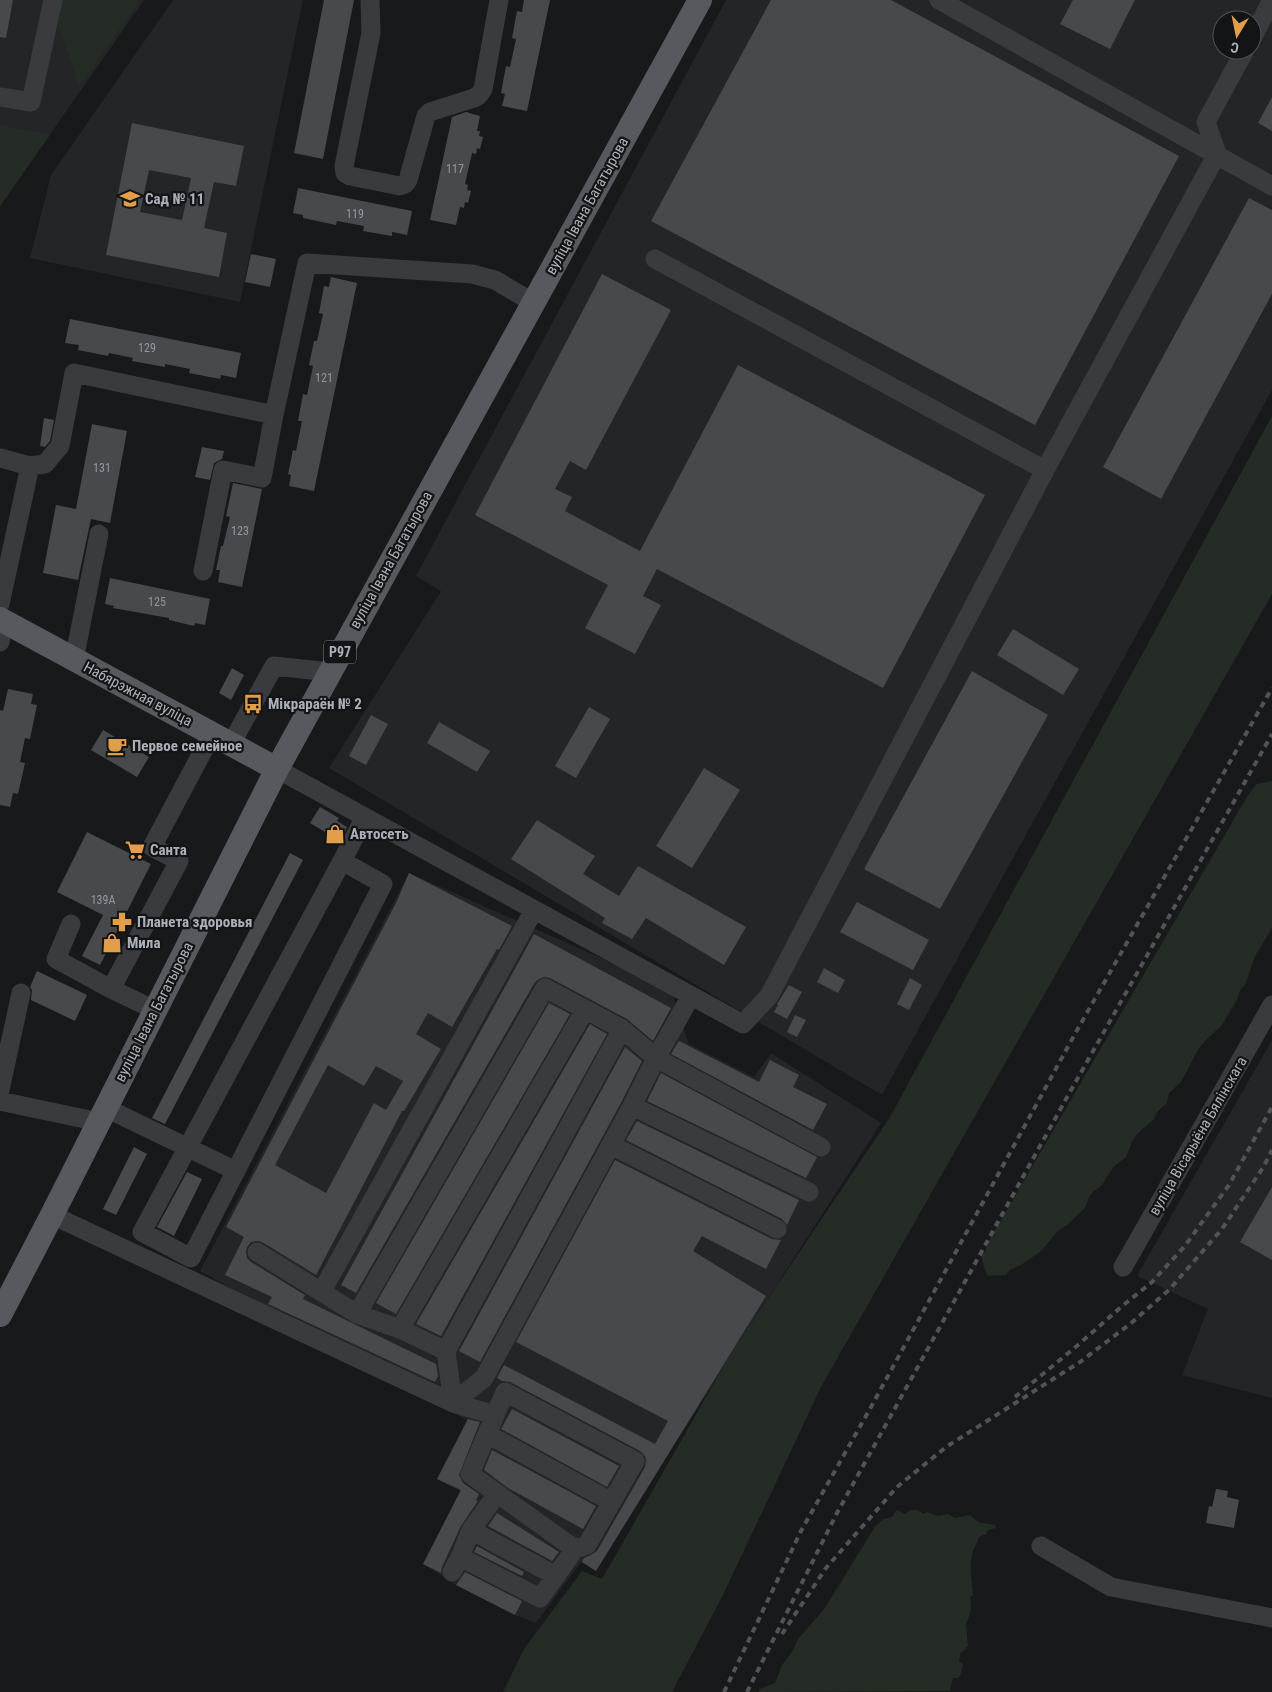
<svg xmlns="http://www.w3.org/2000/svg" width="1272" height="1692" font-family="'Roboto Condensed',sans-serif">
	<style>
		.built { fill: #242527; fill-rule: evenodd }
		.green { fill: #252c25 }
		.building { fill: #48494d; fill-rule: evenodd }
		.lines { fill: none; stroke-linecap: round; stroke-linejoin: round }
		.minor { stroke: #3a3b3f; stroke-width: 19 }
		.major { stroke: #56595e; stroke-width: 24 }
		.rail { stroke: #515358; stroke-width: 4; stroke-dasharray: 6 5; stroke-linecap: butt }
		.labels { text-anchor: middle; dominant-baseline: central; stroke-width: 4.5; stroke-linejoin: round; paint-order: stroke }
		.number-label { font-size: 12px; fill: #93979e }
		.shield { fill: #131415; stroke: #7e8288; stroke-width: 1 }
		.shield-label { font-size: 14px; font-weight: bold; fill: #acb1b9 }
		.poi-label { font-size: 15px; font-weight: bold; fill: #acb1b9; stroke: #131415; text-anchor: start }
		.street-label { font-size: 15px; fill: #acb1b9; stroke: #131415 }
	</style>
	<rect width="100%" height="100%" fill="#18191a"/>
	<path class="built" d="M 0,0 L 144,0 L 0,206 Z
		M 173,0 L 303,0 L 240,302 L 30,258 L 51,175 Z
		M 726,0 L 1272,0 L 1272,390 L 882,1095 L 329,768 L 441,591 L 416,576 ZM 1222,20 L 1252,20 L 1252,50 L 1222,50 Z
		M 409,873 L 671,989 L 689,1044 L 754,1077 L 771,1053 L 881,1123 L 668,1454 L 596,1571 L 581,1562 L 536,1623 L 515,1615 L 456,1585 L 423,1564 L 460,1491 L 437,1479 L 467,1420 L 200,1271 Z
		M 1272,1040 L 1272,1398 L 1182,1375 L 1208,1309 L 1137,1276 Z"/>
	<path class="green" d="M 57,0 L 140,0 L 79,87 L 55,14 Z
		M 0,125 L 50,135 L 0,206 Z
		M 1272,416 L 1272,594 L 821,1387 L 723,1595 L 672,1692 L 503,1692 L 524,1649 L 582,1571 L 602,1579 L 729,1357 L 890,1117 Z
		M 1272,781 L 1272,928 L 1255,956 L 1245,985 L 1240,990 L 1237,1000 L 1222,1025 L 1208,1038 L 1199,1048 L 1181,1082 L 1169,1093 L 1167,1103 L 1158,1111 L 1153,1120 L 1137,1134 L 1132,1142 L 1126,1157 L 1113,1167 L 1102,1185 L 1093,1192 L 1089,1197 L 1085,1208 L 1067,1225 L 1058,1231 L 1041,1251 L 1021,1265 L 1010,1270 L 1006,1275 L 988,1276 L 985,1271 L 981,1255 L 985,1252 L 989,1241 L 1248,795 L 1257,784 Z
		M 897,1510 L 905,1514 C 910,1509 917,1508 923,1514 L 927,1512 L 938,1516 L 948,1514 L 955,1518 L 970,1515 L 978,1522 L 995,1525 L 996,1528 L 988,1530 L 986,1534 L 979,1537 C 977,1543 973,1549 972,1555 C 969,1569 972,1582 973,1595 L 970,1597 C 972,1606 971,1615 966,1623 L 968,1646 L 960,1654 L 959,1662 L 963,1664 L 961,1675 L 958,1678 L 953,1678 L 950,1691 L 758,1692 L 760,1689 L 775,1683 L 782,1665 L 792,1652 L 798,1639 L 825,1608 L 874,1528 L 883,1519 L 892,1517 Z"/>
	<path class="building" d="M 0,0 L 13,0 L 6,38 L 0,37 Z
		M 324,0 L 354,0 L 323,159 L 294,153 Z
		M 524,0 L 550,0 L 527,111 L 502,106 L 505,94 L 501,93 L 506,66 L 510,67 L 516,39 L 512,38 L 517,11 L 522,12 Z
		M 771,0 L 891,0 L 1179,156 L 1035,425 L 651,221 Z
		M 1073,0 L 1135,0 L 1110,49 L 1060,24 Z
		M 1272,97 L 1272,131 L 1258,123 Z
		M 466,112 L 480,116 L 477,131 L 480,131 L 479,136 L 483,137 L 480,149 L 477,148 L 476,154 L 472,153 L 465,184 L 468,185 L 467,190 L 471,191 L 468,203 L 465,202 L 464,208 L 460,207 L 456,225 L 430,220 L 452,117 Z
		M 132,123 L 244,146 L 236,186 L 214,182 L 204,228 L 227,233 L 219,277 L 106,255 ZM 149,170 L 191,178 L 182,220 L 140,212 Z
		M 298,188 L 412,211 L 407,235 L 392,232 L 392,236 L 363,231 L 364,226 L 337,221 L 336,225 L 303,218 L 303,215 L 293,213 Z
		M 1249,198 L 1272,210 L 1272,294 L 1161,499 L 1103,467 Z
		M 251,254 L 276,259 L 270,287 L 245,282 Z
		M 602,274 L 671,310 L 586,470 L 570,461 L 555,489 L 572,497 L 565,511 L 640,551 L 738,365 L 985,495 L 883,688 L 657,569 L 643,596 L 661,605 L 635,654 L 585,628 L 608,585 L 475,515 Z
		M 331,277 L 357,283 L 314,491 L 289,486 L 291,475 L 288,474 L 293,450 L 296,451 L 302,421 L 298,421 L 303,394 L 307,395 L 313,366 L 309,365 L 314,341 L 317,341 L 323,314 L 319,313 L 324,286 L 329,287 Z
		M 70,319 L 241,353 L 236,378 L 221,375 L 220,379 L 189,373 L 190,369 L 165,364 L 165,367 L 132,361 L 133,358 L 109,353 L 108,356 L 78,350 L 79,345 L 65,343 Z
		M 44,418 L 54,420 L 50,441 L 45,447 L 40,446 Z
		M 92,424 L 127,431 L 110,523 L 91,519 L 78,580 L 43,573 L 56,505 L 76,509 Z
		M 202,447 L 224,451 L 222,459 L 214,463 L 210,480 L 195,477 Z
		M 233,483 L 262,489 L 242,587 L 218,582 L 220,570 L 216,570 L 221,546 L 223,546 L 230,517 L 226,516 Z
		M 110,578 L 210,599 L 205,625 L 195,623 L 194,626 L 169,620 L 169,618 L 113,608 L 114,606 L 105,604 Z
		M 1013,629 L 1079,669 L 1063,695 L 997,655 Z
		M 232,668 L 244,675 L 231,700 L 219,693 Z
		M 972,671 L 1048,715 L 940,909 L 864,869 Z
		M 8,689 L 33,694 L 31,704 L 37,705 L 30,739 L 25,738 L 20,762 L 25,763 L 18,794 L 13,793 L 10,807 L 0,805 L 0,710 L 3,711 Z
		M 589,707 L 610,719 L 576,778 L 555,766 Z
		M 371,715 L 388,724 L 366,765 L 349,756 Z
		M 439,722 L 490,751 L 477,772 L 427,743 Z
		M 103,730 L 149,757 L 137,777 L 91,750 Z
		M 704,768 L 740,790 L 692,868 L 656,846 Z
		M 320,807 L 339,818 L 337,821 L 347,827 L 340,841 L 310,823 Z
		M 537,820 L 595,856 L 583,874 L 619,896 L 638,866 L 746,927 L 724,965 L 646,918 L 632,939 L 602,923 L 605,918 L 511,859 Z
		M 87,832 L 151,864 L 100,965 L 82,956 L 103,915 L 57,892 Z
		M 290,853 L 303,860 L 165,1124 L 152,1118 Z
		M 409,873 L 512,926 L 499,950 L 497,949 L 452,1027 L 428,1013 L 416,1034 L 441,1049 L 404,1111 L 402,1111 L 316,1275 L 262,1242 L 257,1241 L 251,1242 L 247,1247 L 246,1252 L 247,1258 L 251,1262 L 305,1295 L 303,1299 L 436,1364 L 438,1376 L 435,1382 L 268,1304 L 272,1297 L 225,1275 L 244,1237 L 226,1227 L 396,903 ZM 328,1065 L 364,1086 L 376,1066 L 403,1081 L 386,1110 L 374,1103 L 326,1193 L 275,1165 Z
		M 857,902 L 929,940 L 913,970 L 840,932 Z
		M 534,934 L 671,1008 L 653,1041 L 627,1019 L 550,978 L 544,977 L 539,979 L 535,982 L 356,1293 L 341,1285 Z
		M 824,968 L 845,980 L 838,993 L 817,982 Z
		M 37,971 L 87,995 L 75,1021 L 31,1000 L 32,990 L 30,987 Z
		M 910,978 L 922,985 L 909,1010 L 897,1004 Z
		M 789,985 L 802,992 L 787,1019 L 774,1012 L 778,1005 L 777,1004 Z
		M 549,1003 L 570,1014 L 396,1314 L 376,1303 Z
		M 795,1015 L 806,1020 L 797,1037 L 787,1032 Z
		M 590,1024 L 607,1034 L 441,1336 L 416,1324 Z
		M 679,1041 L 759,1082 L 770,1060 L 799,1075 L 793,1087 L 827,1104 L 813,1130 L 671,1054 Z
		M 625,1047 L 642,1061 L 622,1101 L 480,1362 L 459,1351 Z
		M 661,1073 L 817,1157 L 806,1178 L 647,1101 Z
		M 637,1121 L 799,1200 L 787,1225 L 782,1219 L 626,1140 Z
		M 134,1147 L 147,1154 L 116,1215 L 103,1209 Z
		M 615,1160 L 772,1239 L 781,1240 L 766,1269 L 702,1236 L 693,1251 L 766,1296 L 596,1571 L 582,1562 L 584,1558 L 591,1555 L 597,1551 L 645,1467 L 646,1461 L 645,1456 L 640,1451 L 510,1382 L 502,1381 L 497,1378 L 504,1365 L 655,1444 L 668,1421 L 516,1342 Z
		M 187,1172 L 202,1179 L 174,1236 L 157,1227 Z
		M 1272,1187 L 1272,1260 L 1240,1242 Z
		M 512,1409 L 619,1466 L 607,1487 L 501,1429 Z
		M 468,1419 L 480,1422 L 459,1475 L 463,1483 L 479,1494 L 476,1500 L 478,1501 L 461,1526 L 442,1567 L 441,1573 L 423,1564 L 461,1490 L 437,1479 Z
		M 492,1450 L 596,1506 L 583,1529 L 508,1488 L 484,1470 Z
		M 1216,1489 L 1228,1491 L 1227,1497 L 1239,1500 L 1234,1528 L 1206,1523 L 1209,1506 L 1212,1507 Z
		M 497,1513 L 559,1552 L 552,1561 L 488,1526 Z
		M 477,1546 L 524,1572 L 522,1576 L 474,1552 Z
		M 465,1572 L 522,1601 L 515,1615 L 456,1585 Z"/>
	<g class="lines">
		<path class="minor" d="M 370,0 L 371,33 L 344,166 L 345,173 L 350,176 L 400,186 L 405,184 L 408,180 L 426,116 L 430,112 L 474,98 L 479,95 L 483,89 L 499,0
			M 939,0 L 1272,186
			M 1252,38 L 1272,0
			M 0,97 L 31,102 L 53,0
			M 655,259 L 1045,470
			M 0,458 L 30,466 L 45,464 L 60,446 L 74,373 L 274,415
			M 203,571 L 223,470 L 262,478 L 274,415 L 307,263 L 472,274 L 495,280 L 534,303
			M 0,604 L 30,466
			M 0,642 L 4,621
			M 74,660 L 99,534
			M 231,744 L 274,666 L 330,672
			M 277,769 L 743,1024 L 769,996 L 1045,470 L 1217,154 L 1206,122 L 1245,50
			M 342,861 L 383,884 L 191,1258 L 142,1232 L 342,861 L 365,817
			M 71,924 L 56,959 L 111,989
			M 155,1010 L 111,989 L 179,861 L 152,847 L 212,734
			M 0,1090 L 21,993
			M 0,1101 L 99,1122
			M 632,1106 L 809,1192
			M 106,1108 L 236,1171
			M 611,1145 L 777,1229
			M 52,1215 L 453,1403 L 495,1415 L 505,1392 L 635,1461 L 587,1545 L 575,1549 L 540,1598 L 460,1557
			M 257,1252 L 357,1314 L 400,1329 L 446,1351 L 453,1403
			M 1123,1267 L 1272,1005
			M 322,1291 L 534,910
			M 357,1314 L 545,988 L 622,1029 L 656,1058 L 821,1147
			M 400,1329 L 585,1010
			M 446,1351 L 622,1029
			M 453,1403 L 484,1378 L 632,1106 L 656,1058 L 691,996
			M 495,1415 L 470,1474 L 575,1549
			M 487,1434 L 612,1502
			M 471,1530 L 556,1576
			M 1041,1546 L 1111,1587 L 1272,1618
			M 452,1572 L 460,1557 L 471,1530 L 497,1494"/>
		<path class="major" d="M 0,619 L 277,769
			M 0,1315 L 52,1215 L 277,769 L 700,0"/>
		<path class="rail" d="M 1015,1397 L 1078,1345 L 1121,1307 L 1152,1282 L 1184,1247 L 1229,1185 L 1272,1107
			M 782,1634 L 826,1568 L 897,1487 L 946,1447 L 1080,1362 L 1130,1324 L 1169,1290 L 1222,1229 L 1264,1166 L 1272,1150
			M 724,1692 L 801,1531 L 871,1407 L 1076,1032 L 1272,688
			M 747,1692 L 837,1513 L 1066,1099 L 1272,734"/>
	</g>
	<defs>
		<symbol id="school-bare" viewBox="-9 -9 18 18"><path d="M0-5L7-2L0 1L-7-2ZM-4 1L0 2.5L4 1V4Q0 6-4 4Z" fill="#e29e49" stroke="#131415" stroke-width="2.5" paint-order="stroke"/></symbol>
		<symbol id="bus-bare" viewBox="-9 -9 18 18"><path d="M-5-6H5V4H4V6H2V4H-2V6H-4V4H-5ZM-3.5-4V0h7V-4ZM-3.5 1.2v1.5H-2V1.2ZM2 1.2v1.5H3.5V1.2Z" fill="#e29e49" stroke="#131415" stroke-width="2.5" paint-order="stroke"/></symbol>
		<symbol id="cafe-bare" viewBox="-9 -9 18 18"><path d="M-5.5-4.5H6V0H3Q3 3.5 0 3.5H-2.5Q-5.5 3.5-5.5 0ZM3-3.2v2h1.7v-2ZM-6 4.5H4V6H-6Z" fill="#e29e49" stroke="#131415" stroke-width="2.5" paint-order="stroke"/></symbol>
		<symbol id="shop-bare" viewBox="-9 -9 18 18"><path d="M-5-2.5h2.3a2.7 3.5 0 0 1 5.4 0H5L5.5 6h-11ZM-1.5-2.5h3a1.5 2.3 0 0 0-3 0Z" fill="#e29e49" stroke="#131415" stroke-width="2.5" paint-order="stroke"/></symbol>
		<symbol id="supermarket-bare" viewBox="-9 -9 18 18"><path d="M-6-5.5h2.5l.6 2H6L4.5 2H-2.5L-4.4-4H-6ZM-1.5 3.2a1.3 1.3 0 1 0 .1 0ZM3 3.2a1.3 1.3 0 1 0 .1 0Z" fill="#e29e49" stroke="#131415" stroke-width="2.5" paint-order="stroke"/></symbol>
		<symbol id="pharmacy-bare" viewBox="-9 -9 18 18"><path d="M-2-6h4v4h4v4h-4v4h-4v-4h-4v-4h4Z" fill="#e29e49" stroke="#131415" stroke-width="2.5" paint-order="stroke"/></symbol>
	</defs>
	<g fill-rule="evenodd">
		<use href="#school-bare" x="116" y="185" width="28" height="28"/>
		<use href="#bus-bare" x="239" y="690" width="28" height="28"/>
		<use href="#cafe-bare" x="103" y="732" width="28" height="28"/>
		<use href="#shop-bare" x="321" y="820" width="28" height="28"/>
		<use href="#supermarket-bare" x="121" y="836" width="28" height="28"/>
		<use href="#pharmacy-bare" x="108" y="908" width="28" height="28"/>
		<use href="#shop-bare" x="98" y="929" width="28" height="28"/>
	</g>
	<g class="labels">
		<g class="number-label">
			<text x="455" y="169">117</text>
			<text x="355" y="214">119</text>
			<text x="147" y="348">129</text>
			<text x="324" y="378">121</text>
			<text x="102" y="468">131</text>
			<text x="240" y="531">123</text>
			<text x="157" y="602">125</text>
			<text x="103" y="900">139А</text>
		</g>
		<rect class="shield" x="324" y="640.5" width="32" height="23" rx="4"/>
		<g class="shield-label">
			<text x="340" y="652">Р97</text>
		</g>
		<g class="poi-label">
			<text x="145" y="199">Сад № 11</text>
			<text x="268" y="704">Мікрараён № 2</text>
			<text x="132" y="746">Первое семейное</text>
			<text x="350" y="834">Автосеть</text>
			<text x="150" y="850">Санта</text>
			<text x="137" y="922">Планета здоровья</text>
			<text x="127" y="943">Мила</text>
		</g>
		<g class="street-label">
			<text transform="translate(587 206) rotate(-61)">вуліца Івана Багатырова</text>
			<text transform="translate(391 560) rotate(-61)">вуліца Івана Багатырова</text>
			<text transform="translate(138 694) rotate(28)">Набярэжная вуліца</text>
			<text transform="translate(154 1012) rotate(-63)">вуліца Івана Багатырова</text>
			<text transform="translate(1198 1136) rotate(-60)">вуліца Вісарыёна Бялінскага</text>
		</g>
	</g>
	<g transform="translate(1237 35) rotate(190)"><circle r="24" fill="#131415" stroke="#505357"/>
	<path d="M0-4L9 19L0 12L-9 19Z" fill="#e29e49"/>
	<text y="-8" font-size="14" font-weight="bold" text-anchor="middle" fill="#acb1b9">С</text>
	</g>
</svg>
